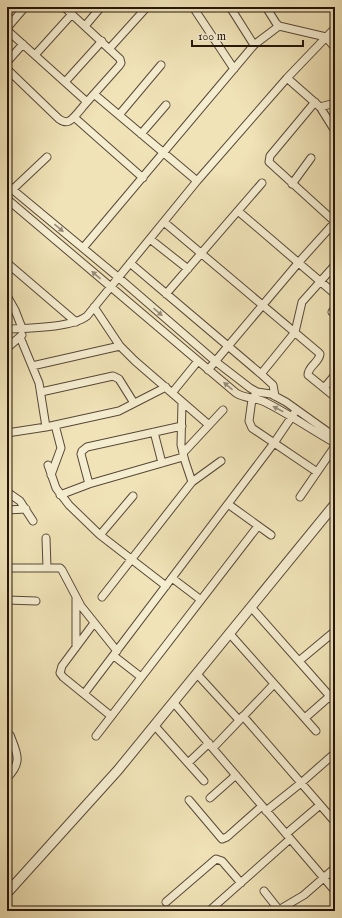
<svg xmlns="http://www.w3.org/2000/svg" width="342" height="918" font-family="'IM FELL English',serif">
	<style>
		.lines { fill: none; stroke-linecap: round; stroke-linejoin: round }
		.minor-casing { stroke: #574838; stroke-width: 9 }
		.tertiary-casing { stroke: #574838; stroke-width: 11 }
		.minor { stroke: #f5edd0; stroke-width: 7 }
		.tertiary { stroke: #f5edd0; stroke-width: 9 }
		.oneway { fill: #978c79 }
	</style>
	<rect width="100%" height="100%" fill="#f0e3b7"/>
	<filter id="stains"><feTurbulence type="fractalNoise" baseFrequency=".005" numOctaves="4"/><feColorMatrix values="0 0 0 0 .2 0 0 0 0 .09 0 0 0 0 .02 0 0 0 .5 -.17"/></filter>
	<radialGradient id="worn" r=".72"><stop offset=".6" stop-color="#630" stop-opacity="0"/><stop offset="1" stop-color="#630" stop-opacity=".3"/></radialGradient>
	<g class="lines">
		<defs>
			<path id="minor" d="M 64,7 L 120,59 L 121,63 L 119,66 L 94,94
				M 193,7 L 234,69
				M 230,7 L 254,45
				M 266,7 L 276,23 L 279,26 L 326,37 L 335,48
				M 85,26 L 101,7
				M 7,28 L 25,7
				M 7,30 L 87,102 L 94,94 L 197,181
				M 109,49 L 147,7
				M 35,55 L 72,14
				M 7,62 L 23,44
				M 7,69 L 59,119 C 62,121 65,123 69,121 C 74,119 83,106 87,102
				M 287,78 L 320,107 L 335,131
				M 65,82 L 102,41
				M 315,102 L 270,156 L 269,162 L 335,222
				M 320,107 L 335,103
				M 119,115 L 161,65
				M 74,117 L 143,178
				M 141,134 L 166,105
				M 292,184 L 311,158
				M 7,185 L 119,278 L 215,361 L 250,388 L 257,392 L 271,394 L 286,402 L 335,437
				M 12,190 L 47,157
				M 7,199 L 236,393 C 245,399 255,397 265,402 C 289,414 312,430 335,443
				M 238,211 L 335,294
				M 164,222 L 318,352 L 320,354 C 319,363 308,366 308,375 L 335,397
				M 150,239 L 188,269
				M 83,248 L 254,45 L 279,26
				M 7,263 L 76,322
				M 130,263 L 261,374 L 273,385 L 275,396
				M 166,294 L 262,183
				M 7,296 L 15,310 L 22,328
				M 94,307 L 120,346 L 135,361 L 209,425
				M 332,312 L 335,308
				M 7,329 C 27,328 72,328 87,316 L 197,181 L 287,78 L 335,28
				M 7,348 L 22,335
				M 32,366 L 120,346
				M 208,370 L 299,262 L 335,222
				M 261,374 L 295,332 L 302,302 L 335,265
				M 324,388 L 335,375
				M 41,392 L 113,376 L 119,379 L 134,403
				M 172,393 L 198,361
				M 254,396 L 252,399 L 249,421 L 252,428 L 317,472
				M 46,427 L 119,411 L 166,387
				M 154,432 L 162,463
				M 7,433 L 46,427 L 39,383 L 20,337
				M 183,453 L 223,410
				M 48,465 L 56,488 L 69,505 L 100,535 L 166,586
				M 51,475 L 61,448 L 55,425
				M 192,482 L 221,461
				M 89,484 L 81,454 L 82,451 L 87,447 L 182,426
				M 7,492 L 20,501 L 33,521
				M 60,495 L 89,484 L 183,457
				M 300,497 L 335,446
				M 228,504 L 271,535
				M 7,510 L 26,509
				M 100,535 L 133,496
				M 46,538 L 47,568
				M 7,568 L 60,568 L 62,570 L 81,606 L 117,651
				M 172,578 L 201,600
				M 102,597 L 192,482 L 185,461 L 181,445 L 182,402
				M 7,600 L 36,601
				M 251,607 L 335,702
				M 94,623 L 62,666 L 60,673 L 63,677 L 111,716
				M 230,634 L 316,731
				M 76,647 L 76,599
				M 114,656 L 141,677
				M 299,661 L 335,631
				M 197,674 L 239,720
				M 84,694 L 274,443 L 295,412
				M 174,703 L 335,891
				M 243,716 L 335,822
				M 305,718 L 330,696
				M 155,726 L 204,781
				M 96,736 L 258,526
				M 213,748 L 274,684
				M 188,763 L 209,743
				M 7,778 C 23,762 17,753 10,735
				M 210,798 L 236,775
				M 189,800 L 222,839 L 227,837 L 262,806
				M 266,811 L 301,783 L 335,753
				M 286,834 L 320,805
				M 264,891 L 279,910
				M 166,902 L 216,859 L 222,861 L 241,883
				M 209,911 L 290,839
				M 277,911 L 304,895 L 335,868"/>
			<path id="tertiary" d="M 7,893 L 118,770 L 335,504"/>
		</defs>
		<use href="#minor" class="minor-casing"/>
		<use href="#tertiary" class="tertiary-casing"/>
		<use href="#minor" class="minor"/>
		<use href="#tertiary" class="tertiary"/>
	</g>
	<defs><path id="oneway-solid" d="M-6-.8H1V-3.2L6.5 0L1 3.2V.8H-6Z"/></defs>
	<g class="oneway">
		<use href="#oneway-solid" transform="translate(59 228) rotate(40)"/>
		<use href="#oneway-solid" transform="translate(96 275) rotate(-139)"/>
		<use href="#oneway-solid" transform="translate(158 312) rotate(41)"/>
		<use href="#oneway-solid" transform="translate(228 386) rotate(-140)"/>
		<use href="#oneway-solid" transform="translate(278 409) rotate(-152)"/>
	</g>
	<rect width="342" height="918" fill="none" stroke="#f0e3b7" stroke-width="24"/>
	<rect x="8" y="8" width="326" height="902" fill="none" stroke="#24150e" stroke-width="2"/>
	<rect x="12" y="12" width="318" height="894" fill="none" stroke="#24150e"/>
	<path d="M192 40v6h111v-6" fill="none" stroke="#24150e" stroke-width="2"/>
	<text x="198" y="40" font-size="12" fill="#24150e" stroke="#f5edd0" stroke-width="3" paint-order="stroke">100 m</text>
	<rect width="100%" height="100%" filter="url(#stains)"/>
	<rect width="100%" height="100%" fill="url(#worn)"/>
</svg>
